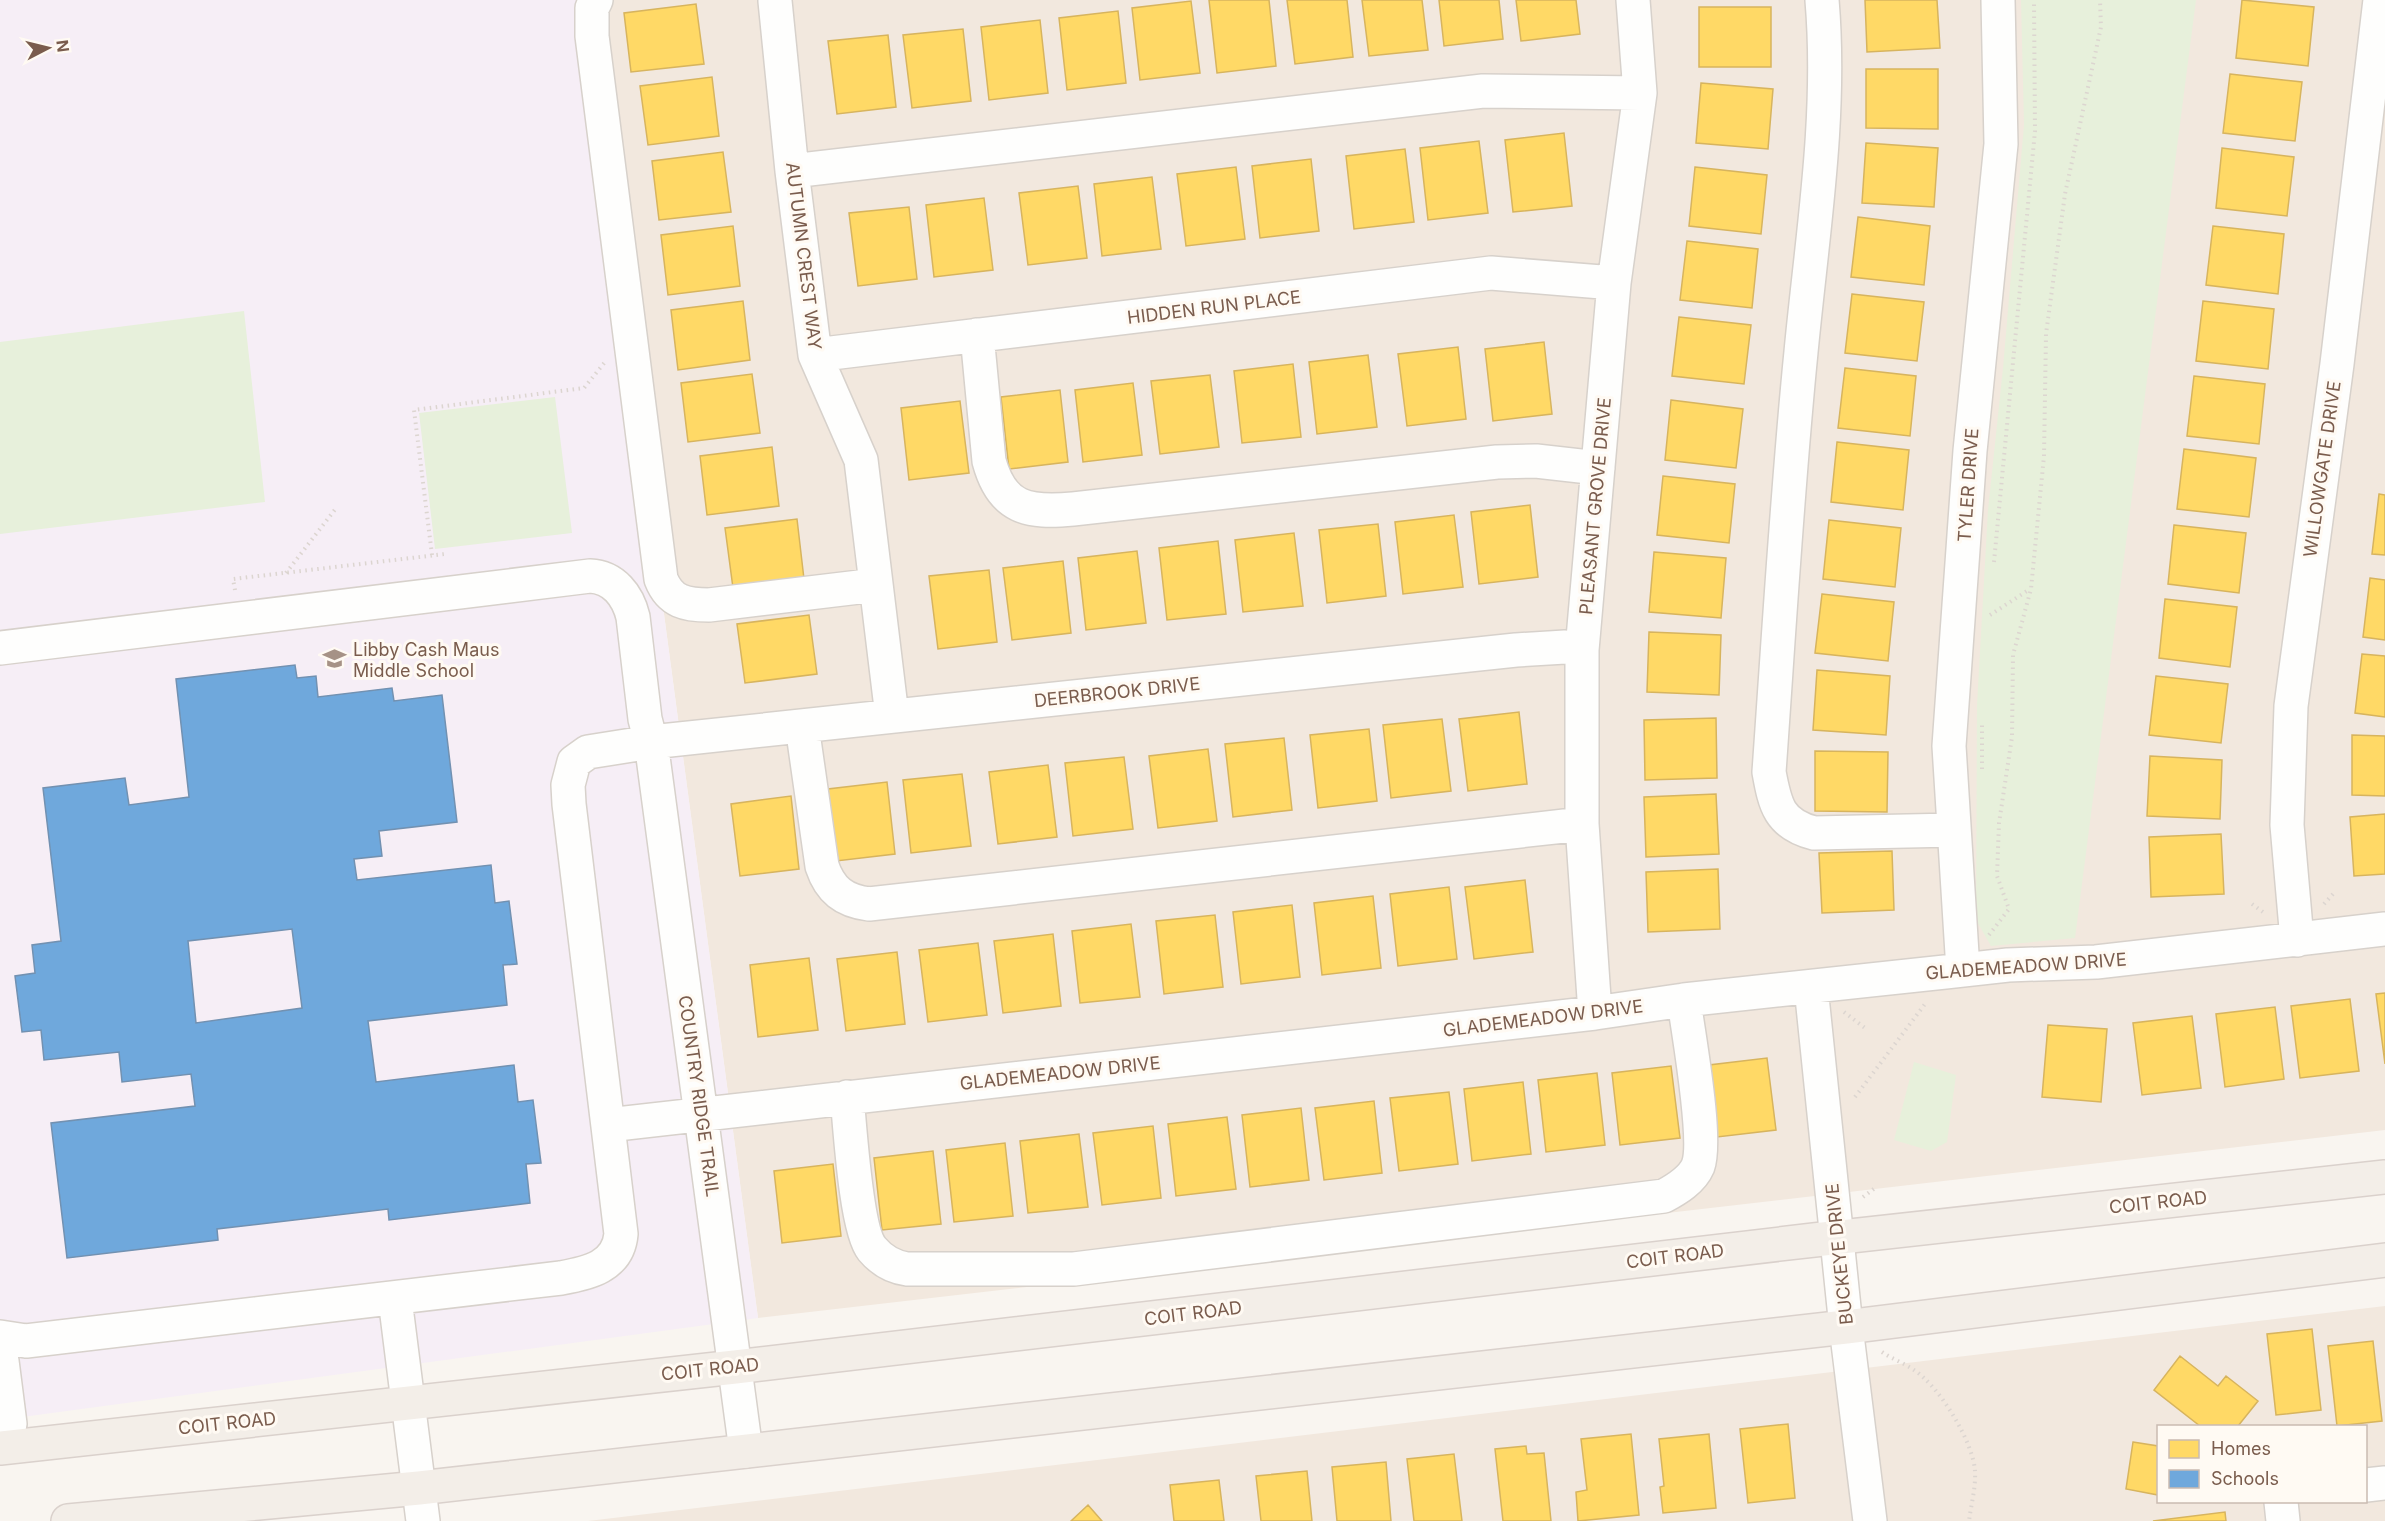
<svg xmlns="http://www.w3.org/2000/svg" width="2385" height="1521" font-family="Inter,sans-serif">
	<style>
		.residential { fill: #f2e8de; fill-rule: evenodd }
		.education { fill: #f6eef6 }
		.green { fill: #e7f0db }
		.homes { fill: #ffd966; stroke: #d7b45e; stroke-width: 1.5 }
		.schools { fill: #6fa8dc; stroke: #7291b1; stroke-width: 1.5; fill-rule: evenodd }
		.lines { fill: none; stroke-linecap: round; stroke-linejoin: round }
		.minor-casing { stroke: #d7d1cb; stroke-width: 36 }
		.major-casing { stroke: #dad1cc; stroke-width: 36 }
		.path { stroke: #dcd5d0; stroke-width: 4; stroke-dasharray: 1.5 4.5; stroke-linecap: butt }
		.minor { stroke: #fefefd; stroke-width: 33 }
		.major { stroke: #f3eee8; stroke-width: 33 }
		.labels { text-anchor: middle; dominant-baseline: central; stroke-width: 6; stroke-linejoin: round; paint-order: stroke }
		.street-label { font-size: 18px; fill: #7a5c4d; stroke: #fffaf3 }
		.poi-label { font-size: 18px; fill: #7a5c4d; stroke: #fffaf3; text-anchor: start }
	</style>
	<rect width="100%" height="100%" fill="#f9f5f0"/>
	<path class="residential" d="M 582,0 L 2385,0 L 2385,1130 L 758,1318 Z
		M 2385,1306 L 2385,1521 L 588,1521 L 2090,1341 ZM 2158,1426 L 2366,1426 L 2366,1502 L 2158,1502 Z"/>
	<path class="education" d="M 0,0 L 582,0 L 758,1318 L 0,1420 Z"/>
	<path class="green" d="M 2021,0 L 2196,0 L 2075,938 L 1991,946 L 1976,920 L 1977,705 L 1988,510 L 2003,368 L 2024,125 Z
		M 244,311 L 265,502 L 0,534 L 0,342 Z
		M 555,397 L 572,533 L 435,549 L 419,413 Z
		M 1914,1062 L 1956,1075 L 1947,1142 L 1931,1151 L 1894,1140 Z"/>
	<path class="homes" d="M 1209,0 L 1269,0 L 1276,66 L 1217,73 Z
		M 1287,0 L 1347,0 L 1353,57 L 1295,64 Z
		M 1362,0 L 1422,0 L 1428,50 L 1369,56 Z
		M 1439,0 L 1499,0 L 1503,39 L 1444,46 Z
		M 1516,0 L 1576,0 L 1580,34 L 1521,41 Z
		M 1865,0 L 1937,0 L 1940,48 L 1867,52 Z
		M 2242,0 L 2314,7 L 2308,66 L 2236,58 Z
		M 1191,1 L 1200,73 L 1140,80 L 1132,8 Z
		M 696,4 L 704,64 L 631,72 L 624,13 Z
		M 1699,7 L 1771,7 L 1771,67 L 1699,67 Z
		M 1118,11 L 1126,83 L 1067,90 L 1059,18 Z
		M 1040,20 L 1048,93 L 989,100 L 981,27 Z
		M 963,29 L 971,101 L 912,108 L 903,35 Z
		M 888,35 L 896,107 L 837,114 L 828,41 Z
		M 1866,69 L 1938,69 L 1938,129 L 1866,128 Z
		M 2230,74 L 2302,82 L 2295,141 L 2223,133 Z
		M 712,77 L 719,136 L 648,145 L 640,86 Z
		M 1701,83 L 1773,89 L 1768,149 L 1696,143 Z
		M 1564,133 L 1572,206 L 1513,212 L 1505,140 Z
		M 1479,141 L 1488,213 L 1428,220 L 1420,148 Z
		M 1866,143 L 1938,148 L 1934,207 L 1862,203 Z
		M 2222,148 L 2294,157 L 2287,216 L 2216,208 Z
		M 1405,149 L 1414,222 L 1354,229 L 1346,156 Z
		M 723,152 L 731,212 L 659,220 L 652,161 Z
		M 1311,159 L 1319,231 L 1260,238 L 1252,166 Z
		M 1236,167 L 1245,239 L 1186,246 L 1177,174 Z
		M 1695,167 L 1767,175 L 1761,234 L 1689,226 Z
		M 1152,177 L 1161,249 L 1102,256 L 1094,184 Z
		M 1078,186 L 1087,258 L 1028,265 L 1019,193 Z
		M 984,198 L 993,270 L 934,277 L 926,205 Z
		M 909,207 L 917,279 L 858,286 L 849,213 Z
		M 1858,217 L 1930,226 L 1924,285 L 1851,277 Z
		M 733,226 L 740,286 L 668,295 L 661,235 Z
		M 2213,226 L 2284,234 L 2278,294 L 2206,285 Z
		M 1687,241 L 1758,249 L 1752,308 L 1680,300 Z
		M 1852,294 L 1924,302 L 1917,361 L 1845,353 Z
		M 743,301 L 750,360 L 678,370 L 671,310 Z
		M 2203,301 L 2274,309 L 2268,369 L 2196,361 Z
		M 1679,317 L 1751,325 L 1744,384 L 1672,376 Z
		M 1544,342 L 1552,414 L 1493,421 L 1485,349 Z
		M 1458,347 L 1466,419 L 1407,426 L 1398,354 Z
		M 1368,355 L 1377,427 L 1317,434 L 1309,362 Z
		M 1293,364 L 1301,437 L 1242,443 L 1234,371 Z
		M 1845,368 L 1916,376 L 1910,436 L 1838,428 Z
		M 752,374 L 760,433 L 688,442 L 681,383 Z
		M 1210,375 L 1219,447 L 1160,454 L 1151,381 Z
		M 2194,376 L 2265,384 L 2259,444 L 2187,436 Z
		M 1133,383 L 1142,455 L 1083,462 L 1075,390 Z
		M 1060,390 L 1068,462 L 1009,469 L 1001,397 Z
		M 1671,400 L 1743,409 L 1736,468 L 1665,460 Z
		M 960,401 L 969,473 L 909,480 L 901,408 Z
		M 1837,442 L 1909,450 L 1903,510 L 1831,502 Z
		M 772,447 L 779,506 L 707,515 L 700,456 Z
		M 2184,449 L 2256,458 L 2249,517 L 2177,509 Z
		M 1663,476 L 1735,484 L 1729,543 L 1657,535 Z
		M 2379,494 L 2385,495 L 2385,555 L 2372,554 Z
		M 1530,505 L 1538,577 L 1479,584 L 1471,512 Z
		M 1454,515 L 1463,587 L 1403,594 L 1395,522 Z
		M 797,519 L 804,579 L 733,588 L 725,528 Z
		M 1829,520 L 1901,528 L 1895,587 L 1823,579 Z
		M 1378,524 L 1386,596 L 1327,603 L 1319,530 Z
		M 2174,525 L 2246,533 L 2239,593 L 2168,584 Z
		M 1294,533 L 1303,606 L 1243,612 L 1235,540 Z
		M 1218,541 L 1226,614 L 1167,620 L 1159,548 Z
		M 1137,551 L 1146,623 L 1086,630 L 1078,558 Z
		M 1654,552 L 1726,558 L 1721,618 L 1649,612 Z
		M 1063,561 L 1071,633 L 1012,640 L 1003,568 Z
		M 989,570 L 997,642 L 938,649 L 929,576 Z
		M 2370,578 L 2385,580 L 2385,640 L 2363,637 Z
		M 1822,594 L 1894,602 L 1888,661 L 1815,653 Z
		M 2165,599 L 2237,607 L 2230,667 L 2159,658 Z
		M 809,615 L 817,674 L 745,683 L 737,624 Z
		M 1649,632 L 1721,635 L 1719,695 L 1647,692 Z
		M 2362,654 L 2385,656 L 2385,717 L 2355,713 Z
		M 1817,670 L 1890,676 L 1886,735 L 1813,730 Z
		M 2156,676 L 2228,684 L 2221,743 L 2149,735 Z
		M 1519,712 L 1527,784 L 1468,791 L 1459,719 Z
		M 1716,718 L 1717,778 L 1645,780 L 1644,720 Z
		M 1442,719 L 1451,791 L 1391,798 L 1383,725 Z
		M 1369,729 L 1377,801 L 1318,808 L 1310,735 Z
		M 2352,735 L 2385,736 L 2385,796 L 2352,795 Z
		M 1284,738 L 1292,810 L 1233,817 L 1225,744 Z
		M 1208,749 L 1217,821 L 1158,828 L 1149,756 Z
		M 1815,751 L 1888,752 L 1887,812 L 1815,811 Z
		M 2150,756 L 2222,760 L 2220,819 L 2147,816 Z
		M 1124,757 L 1133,829 L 1073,836 L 1065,763 Z
		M 1048,765 L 1057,837 L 998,844 L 989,772 Z
		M 962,774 L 971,846 L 911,853 L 903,780 Z
		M 887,782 L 895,854 L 836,861 L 828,789 Z
		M 1716,794 L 1719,854 L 1646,857 L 1644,797 Z
		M 791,796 L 799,869 L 740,876 L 731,804 Z
		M 2385,814 L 2385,874 L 2354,876 L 2350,817 Z
		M 2221,834 L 2224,894 L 2151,897 L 2149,837 Z
		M 1892,851 L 1894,910 L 1822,913 L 1819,853 Z
		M 1718,869 L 1720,929 L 1648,932 L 1646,872 Z
		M 1525,880 L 1533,952 L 1474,959 L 1465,887 Z
		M 1449,887 L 1457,959 L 1398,966 L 1390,894 Z
		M 1373,896 L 1381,968 L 1322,975 L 1314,903 Z
		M 1292,905 L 1300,977 L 1241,984 L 1233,912 Z
		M 1215,915 L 1223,987 L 1164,994 L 1156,921 Z
		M 1131,924 L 1140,997 L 1080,1003 L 1072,931 Z
		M 1053,934 L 1061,1006 L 1003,1013 L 994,941 Z
		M 978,943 L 987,1015 L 928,1022 L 919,950 Z
		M 897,952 L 905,1024 L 846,1031 L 837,959 Z
		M 809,958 L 818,1030 L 758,1037 L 750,965 Z
		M 2385,993 L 2385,1064 L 2376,994 Z
		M 2350,999 L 2359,1071 L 2300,1078 L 2291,1006 Z
		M 2275,1007 L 2284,1079 L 2225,1087 L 2216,1014 Z
		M 2192,1016 L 2201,1088 L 2142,1095 L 2133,1023 Z
		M 2048,1025 L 2107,1029 L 2101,1102 L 2042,1097 Z
		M 1767,1058 L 1776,1130 L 1717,1137 L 1709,1065 Z
		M 1671,1066 L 1680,1138 L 1620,1145 L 1612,1073 Z
		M 1597,1073 L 1605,1145 L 1546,1152 L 1538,1080 Z
		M 1523,1082 L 1531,1154 L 1472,1161 L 1464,1089 Z
		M 1449,1092 L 1458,1164 L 1399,1171 L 1390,1098 Z
		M 1374,1101 L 1382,1173 L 1324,1180 L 1315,1108 Z
		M 1301,1108 L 1309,1180 L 1250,1187 L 1242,1115 Z
		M 1227,1117 L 1236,1189 L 1176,1196 L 1168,1124 Z
		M 1153,1126 L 1161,1198 L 1102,1205 L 1093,1133 Z
		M 1079,1134 L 1088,1207 L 1028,1213 L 1020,1141 Z
		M 1005,1143 L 1013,1216 L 954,1222 L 946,1150 Z
		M 933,1151 L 941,1224 L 882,1230 L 874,1158 Z
		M 833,1164 L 841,1236 L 782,1243 L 774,1171 Z
		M 2312,1329 L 2321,1410 L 2276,1415 L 2267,1334 Z
		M 2373,1341 L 2382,1421 L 2337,1426 L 2328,1346 Z
		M 2180,1356 L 2218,1386 L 2226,1376 L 2258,1401 L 2238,1426 L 2200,1426 L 2154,1390 Z
		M 1788,1424 L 1795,1498 L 1748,1503 L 1740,1429 Z
		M 1631,1434 L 1639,1515 L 1578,1521 L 1576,1492 L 1587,1490 L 1581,1439 Z
		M 1709,1434 L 1716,1508 L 1663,1513 L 1660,1487 L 1664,1486 L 1659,1439 Z
		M 2133,1442 L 2158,1446 L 2158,1495 L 2126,1489 Z
		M 1526,1446 L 1527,1454 L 1544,1453 L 1551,1521 L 1503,1521 L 1495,1449 Z
		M 1454,1454 L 1462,1521 L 1414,1521 L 1407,1459 Z
		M 1386,1462 L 1391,1521 L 1337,1521 L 1332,1467 Z
		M 1307,1471 L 1312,1521 L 1261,1521 L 1256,1476 Z
		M 1219,1480 L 1224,1521 L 1174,1521 L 1170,1485 Z
		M 1088,1505 L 1102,1521 L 1071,1521 Z
		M 2225,1512 L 2226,1521 L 2153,1521 Z"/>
	<path class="schools" d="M 295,665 L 297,678 L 316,676 L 318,697 L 392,688 L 394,701 L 442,695 L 457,822 L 379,831 L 382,856 L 354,859 L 357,880 L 491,865 L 495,903 L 509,901 L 517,964 L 503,965 L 507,1005 L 368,1021 L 376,1082 L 514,1065 L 518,1102 L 533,1100 L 541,1163 L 526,1164 L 530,1203 L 389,1220 L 388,1209 L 217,1229 L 218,1240 L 67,1258 L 51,1123 L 195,1106 L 191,1074 L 122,1082 L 119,1052 L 44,1060 L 41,1030 L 22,1032 L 15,976 L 35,973 L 32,945 L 61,941 L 43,788 L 125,778 L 129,805 L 189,797 L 176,679 ZM 292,929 L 302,1008 L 196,1023 L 188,941 Z"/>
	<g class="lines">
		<defs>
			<path id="minor" d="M 596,0 L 592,8 L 592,36 L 661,579 C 670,602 686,605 709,605 L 876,585
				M 1822,0 C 1832,117 1812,236 1801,352 C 1787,492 1779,632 1769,772 C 1775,805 1779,824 1814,833 L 1954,830
				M 775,1 L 792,171 L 815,355 L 861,460 L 892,716
				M 792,171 L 1483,91 L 1640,93
				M 977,335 L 989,461 C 1002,509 1028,513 1073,509 L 1497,462 L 1536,461 L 1598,468
				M 815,355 L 1491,273 L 1614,283
				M 0,648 L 590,576 C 614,577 628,596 633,617 L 645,719 L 651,742 L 746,1451
				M 802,726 L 822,866 C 830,890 844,901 869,904 L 1582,824
				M 2297,940 L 2287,825 L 2291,706 L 2337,364 L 2380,0
				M 1963,970 L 1949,746 L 1970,451 L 2001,144 L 1998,0
				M 1811,987 L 1846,1327 L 1870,1521
				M 1595,1013 L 1582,824 L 1582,650 L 1614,283 L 1640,93 L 1633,0
				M 847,1097 C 850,1127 856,1230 872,1249 C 882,1261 893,1267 907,1269 L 1074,1269 L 1664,1196 C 1677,1189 1692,1180 1698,1166 C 1708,1139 1688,1033 1684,1000
				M 608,1125 L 1595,1013 L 1684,1000 L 1945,972 L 2008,965 L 2096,962 L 2385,929
				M 395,1299 L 423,1521
				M 0,1337 L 26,1341 L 561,1278 C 588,1273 618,1267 621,1234 L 569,804 L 568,785 L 574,762 L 588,752 L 651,742 L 1516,650 L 1565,647 L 1582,650
				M 0,1358 L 2,1361 L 10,1424 L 0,1438
				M 2366,1485 L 2385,1483
				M 2281,1502 L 2283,1521"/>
			<path id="major" d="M 0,1448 L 735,1367 L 1814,1240 L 2385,1177
				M 68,1521 L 419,1488 L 1846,1327 L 2385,1260"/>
		</defs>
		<use href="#minor" class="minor-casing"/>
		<use href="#major" class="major-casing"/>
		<path class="path" d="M 432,555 L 414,410 L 584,388 L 605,362
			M 1994,562 L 2035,131 L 2034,0
			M 286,573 L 337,507
			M 235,590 L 233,579 L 445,554
			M 1990,615 L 2030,589
			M 1982,769 L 1982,725
			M 2252,904 L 2263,912
			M 2324,904 L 2333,894
			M 1989,935 L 2009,909 L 1997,876 L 1999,823 L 2012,737 L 2013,655 L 2031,589 L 2044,456 L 2046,334 L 2065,194 L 2101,27 L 2100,0
			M 1844,1012 L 1865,1028
			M 1855,1097 L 1925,1004
			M 1863,1197 L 1875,1188
			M 1882,1352 C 1892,1359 1904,1363 1914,1370 C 1939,1386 1973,1441 1975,1471 C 1976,1487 1971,1505 1969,1521"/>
		<use href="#minor" class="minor"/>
		<use href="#major" class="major"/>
	</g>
	<defs>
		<symbol id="school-bare" viewBox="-9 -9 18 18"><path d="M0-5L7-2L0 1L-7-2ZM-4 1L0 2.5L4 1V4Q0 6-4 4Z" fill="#a69286" stroke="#fffaf3" stroke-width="2.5" paint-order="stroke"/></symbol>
	</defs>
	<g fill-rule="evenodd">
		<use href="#school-bare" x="318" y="642" width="33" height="33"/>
	</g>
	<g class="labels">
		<g class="street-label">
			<text transform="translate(804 256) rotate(83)">AUTUMN CREST WAY</text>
			<text transform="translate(1214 307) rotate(-7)">HIDDEN RUN PLACE</text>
			<text transform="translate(2322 469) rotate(-82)">WILLOWGATE DRIVE</text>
			<text transform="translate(1968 485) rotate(-86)">TYLER DRIVE</text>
			<text transform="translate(1595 506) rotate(-85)">PLEASANT GROVE DRIVE</text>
			<text transform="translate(1117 692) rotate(-6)">DEERBROOK DRIVE</text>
			<text transform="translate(2026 966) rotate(-4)">GLADEMEADOW DRIVE</text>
			<text transform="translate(1543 1018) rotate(-7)">GLADEMEADOW DRIVE</text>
			<text transform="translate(1060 1073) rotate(-6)">GLADEMEADOW DRIVE</text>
			<text transform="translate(699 1096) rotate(82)">COUNTRY RIDGE TRAIL</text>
			<text transform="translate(2158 1202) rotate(-6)">COIT ROAD</text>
			<text transform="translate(1839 1254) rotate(-96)">BUCKEYE DRIVE</text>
			<text transform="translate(1675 1256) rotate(-7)">COIT ROAD</text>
			<text transform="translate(1193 1313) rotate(-7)">COIT ROAD</text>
			<text transform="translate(710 1369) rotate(-6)">COIT ROAD</text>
			<text transform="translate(227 1423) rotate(-6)">COIT ROAD</text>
		</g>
		<g class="poi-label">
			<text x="353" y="649">Libby Cash Maus<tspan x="353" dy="21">Middle School</tspan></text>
		</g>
	</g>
	<rect x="2157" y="1425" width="210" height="78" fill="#fffaf3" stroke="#cabbb1" stroke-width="1.5"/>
	<rect x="2169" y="1440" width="30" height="18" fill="#ffd966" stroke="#cabbb1" stroke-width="1.5"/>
	<text x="2211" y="1455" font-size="18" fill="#7a5c4d">Homes</text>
	<rect x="2169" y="1470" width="30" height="18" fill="#6fa8dc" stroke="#cabbb1" stroke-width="1.5"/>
	<text x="2211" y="1485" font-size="18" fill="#7a5c4d">Schools</text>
	<g transform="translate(48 48) rotate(83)" stroke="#fffaf3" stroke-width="4.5" paint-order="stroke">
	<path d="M0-4.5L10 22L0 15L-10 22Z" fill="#7a5c4d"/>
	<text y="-9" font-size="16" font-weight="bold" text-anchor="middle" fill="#7a5c4d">N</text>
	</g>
</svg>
